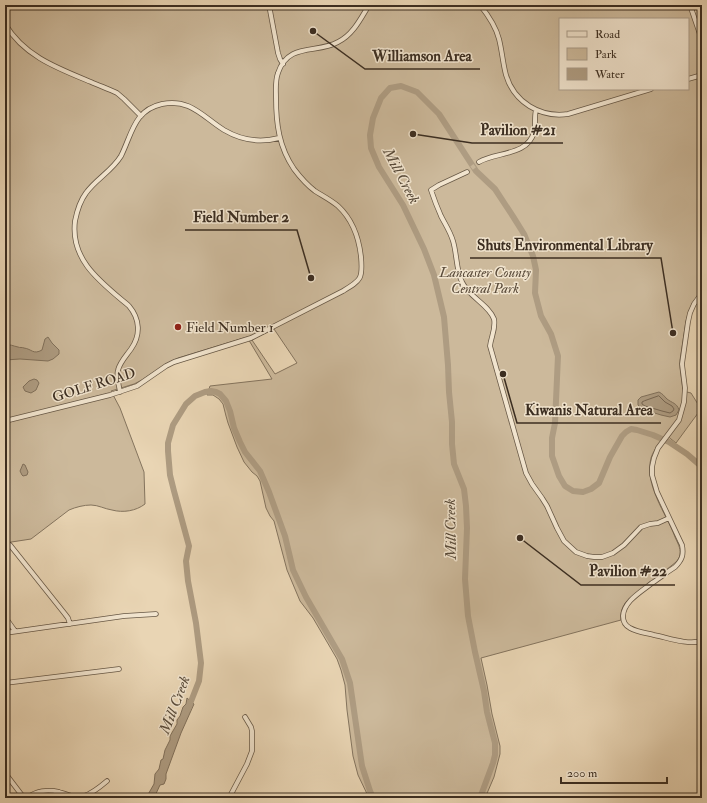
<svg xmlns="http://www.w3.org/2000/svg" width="707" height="803" font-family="'IM FELL Double Pica',serif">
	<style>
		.green { fill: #ccb99b; stroke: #84745e; fill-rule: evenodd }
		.water { fill: #ae9c82; stroke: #80705b }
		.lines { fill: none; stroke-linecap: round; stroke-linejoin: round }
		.shore { stroke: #756552; stroke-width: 1 }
		.river { stroke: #ae9c82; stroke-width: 6 }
		.minor-tunnel { stroke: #c6b497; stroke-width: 4; stroke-dasharray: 4 2; stroke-linecap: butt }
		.minor-casing { stroke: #675846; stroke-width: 5.5 }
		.minor { stroke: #f1e4ce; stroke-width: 4 }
		.poi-dot { fill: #8f2418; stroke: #f1e4ce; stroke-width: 1.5 }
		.labels { text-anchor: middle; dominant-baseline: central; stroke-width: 3; stroke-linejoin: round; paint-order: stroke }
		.park-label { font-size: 14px; font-style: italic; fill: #594a39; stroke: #f1e4ce }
		.poi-label { font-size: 14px; fill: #3c2e21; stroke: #f1e4ce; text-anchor: start }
		.street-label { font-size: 14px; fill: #3c2e21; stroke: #f1e4ce }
		.water-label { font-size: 15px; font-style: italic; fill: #584a39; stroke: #f1e4ce }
		.leader { fill: none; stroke: #3c2e21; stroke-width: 1.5 }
		.callout-dot { fill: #3c2e21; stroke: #f1e4ce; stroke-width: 1.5 }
		.callout-label { font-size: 15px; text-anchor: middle; font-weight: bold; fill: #3c2e21; stroke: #f1e4ce; stroke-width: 3; stroke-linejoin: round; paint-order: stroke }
	</style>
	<rect width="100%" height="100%" fill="#e9d5b4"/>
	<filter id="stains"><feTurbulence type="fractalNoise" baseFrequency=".005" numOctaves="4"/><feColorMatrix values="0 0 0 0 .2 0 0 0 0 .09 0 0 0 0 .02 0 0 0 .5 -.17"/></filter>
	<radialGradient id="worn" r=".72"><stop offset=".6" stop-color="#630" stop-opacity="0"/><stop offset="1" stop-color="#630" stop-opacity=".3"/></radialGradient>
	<path class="green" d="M 5,5 L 690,5 L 702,45 L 702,290 L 693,302 L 689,311 L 686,321 L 680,360 L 680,368 L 683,391 L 691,393 L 701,409 L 676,443 L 666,435 C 660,442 654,449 651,458 C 644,485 666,513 675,537 C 677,542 681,548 680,554 C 680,557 678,560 676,562 L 627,601 C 622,607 620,613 621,620 L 481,658 L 487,685 L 492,714 L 500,746 L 500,754 L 494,777 L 485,798 L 369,798 L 358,775 L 353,756 L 347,710 L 345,685 L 341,670 L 337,659 L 313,618 L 300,601 L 287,570 L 274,521 L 270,516 L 266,508 L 260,481 L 257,476 L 252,472 L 244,462 L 237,447 L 228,423 L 226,416 L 223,404 L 219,399 L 213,395 L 207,395 L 210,386 L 272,379 L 247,337 L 178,358 L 166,364 L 142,380 L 134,384 L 111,391 L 120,408 L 144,472 L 145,504 C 136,511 123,513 112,510 C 105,509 98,505 91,505 C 84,505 76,507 69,510 L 31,539 L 5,543 ZM 560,19 L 688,19 L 688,89 L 560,89 ZM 274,329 L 297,363 L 275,374 L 252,340 Z"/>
	<path class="water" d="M 48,337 L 52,343 L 59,350 L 59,354 L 53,359 L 48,361 L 20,359 L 5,360 L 5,345 C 10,344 13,346 18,347 C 20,348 22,347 24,348 C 32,349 33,355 42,350 L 45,339 Z
		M 34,379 L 37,380 L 39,383 L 36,390 L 31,393 L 25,391 L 23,387 L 29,381 Z
		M 659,392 C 663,394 664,396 667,399 C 672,403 677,403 679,410 L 676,415 L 670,417 L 661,415 L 642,409 L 638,405 L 638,400 L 641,397 Z
		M 23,464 L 25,465 L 28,472 L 27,475 L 23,476 L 22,475 L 20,471 Z
		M 187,698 L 194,704 L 181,733 L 166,774 L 166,779 L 164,784 L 160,785 L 154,798 L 146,798 L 154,784 L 155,774 L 159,769 L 161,760 L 163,759 L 165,750 L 170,740 L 170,736 L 177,724 L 177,720 L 180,716 L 183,707 L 186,704 Z"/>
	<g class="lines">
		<path class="shore" d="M 659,396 L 665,402 L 672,406 L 674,409 L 673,411 L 670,413 L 662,411 L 645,406 L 642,404 L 642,402 L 644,401 Z"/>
		<path class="river" d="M 188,709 L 199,681 L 201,663 L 196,623 L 188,581 L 186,561 L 189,546 L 174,491 L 170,475 L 168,451 L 168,443 L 173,425 L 186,404 L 195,396 L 205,392 L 211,391 L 216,392 L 220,394 L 226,401 L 230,411 L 234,428 L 240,442 L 245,452 L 260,471 L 269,492 L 285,536 L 293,570 L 306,597 L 335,647 L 342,659 L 350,683 L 362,766 L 370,791 L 373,798
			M 480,798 L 493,763 L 495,755 L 495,743 L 487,712 L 484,691 L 475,652 L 468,616 L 465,579 L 467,528 L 466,506 L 464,489 L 454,464 L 452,444 L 452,422 L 449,392 L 448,365 L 444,317 L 434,275 L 424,249 L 403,205 L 379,167 L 371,148 L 370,135 L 373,118 L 381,98 L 390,88 L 401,86 L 417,92 L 439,114 L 476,171 L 495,189 L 514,218 L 524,234 L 533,256 L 536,270 L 535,293 L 541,316 L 551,334 L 558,356 L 555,423 L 552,438 L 552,456 L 559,476 L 565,486 L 573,491 L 583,492 L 591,489 L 599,483 L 610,457 L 622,436 L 626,432 L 631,429 L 637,430 L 653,435 L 669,442 L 687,454 L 702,467"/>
		<path class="minor-tunnel" d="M 467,172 L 479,162"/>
		<defs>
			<path id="minor" d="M 269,5 L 278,53 L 280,59 L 283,64
				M 480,5 C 488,15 496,27 499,39 C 502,51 503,64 506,75 C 514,102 540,118 568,114 L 651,89
				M 690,5 L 702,40
				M 5,24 C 24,56 57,68 91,82 C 100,86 109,89 117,93 L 124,99 L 141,116
				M 688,79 L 702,75
				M 479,162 C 495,152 528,156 534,132 C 536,125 534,117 536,110
				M 467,172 L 439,185 L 431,190 C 434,199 437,207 441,216 C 445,224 450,231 453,241 C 457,254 456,270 462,282 C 469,297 489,305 494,319 C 496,329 491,337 490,346 L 526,473 L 532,484 L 542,498 L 547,506 L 557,528 L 564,541 L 576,552 L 587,556 L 594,557 L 602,557 L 613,553 L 624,545 L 641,527 L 650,524 L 658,523 L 669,518
				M 702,293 L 694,304 L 690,313 L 688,322 L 682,364 L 685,388 L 684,402 L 679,420 L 658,448 L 654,458 L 652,467 L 652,475 L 657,492 L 682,545 C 684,555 682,560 675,567 C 667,572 660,578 652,583 C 641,592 624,601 623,616 C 623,622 626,626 630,628 C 637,632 646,633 654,635 C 669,638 686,645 702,641
				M 120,392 C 119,385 116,377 118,370 C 120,362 126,356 131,349 C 141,335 140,319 129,306 C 102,283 70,261 75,221 C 77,211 80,201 86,193 C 96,179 112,171 121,156 C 132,134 134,110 162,104 C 190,98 203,117 224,130 C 241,140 260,143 279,138
				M 5,421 L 110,395 L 137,386 L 166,366 L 174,362 L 251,338 L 343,291 C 361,280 363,279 361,257 C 359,238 353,220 338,206 C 331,200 323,196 315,191 C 307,185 300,177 294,169 C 279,147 276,124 276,97 C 276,90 275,81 278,73 C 288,42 317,54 338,42 C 353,35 361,18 369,5
				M 10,545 L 65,614 L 68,618 L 70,624
				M 5,617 L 15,631
				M 5,633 L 124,616 L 156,614
				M 5,683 L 119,669
				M 5,773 L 24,798
				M 27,798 C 36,791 48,789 59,792 C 68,795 75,798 84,796 C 93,793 100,787 107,781
				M 229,798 L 247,764 L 252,751 L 252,731 L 251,727 L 245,717"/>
		</defs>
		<use href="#minor" class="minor-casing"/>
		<use href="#minor" class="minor"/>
	</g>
	<circle class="poi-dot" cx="178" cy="327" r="4"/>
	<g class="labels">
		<g class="park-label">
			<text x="485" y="272">Lancaster County<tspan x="485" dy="16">Central Park</tspan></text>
		</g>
		<g class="poi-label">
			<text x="186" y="327">Field Number 1</text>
		</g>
		<g class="street-label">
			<text transform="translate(94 385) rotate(-17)">GOLF ROAD</text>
		</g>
		<g class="water-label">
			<text transform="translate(401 176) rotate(62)">Mill Creek</text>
			<text transform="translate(451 529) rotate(-91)">Mill Creek</text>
			<text transform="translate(175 705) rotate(-69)">Mill Creek</text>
		</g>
	</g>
	<path class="leader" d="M313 31L365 69H480M413 134L472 143H563M311 278L297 230H185M673 333L661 258H470M503 374L517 423H661M520 538L581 585H675"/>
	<g class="callout-dot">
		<circle cx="313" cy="31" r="4"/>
		<circle cx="413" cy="134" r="4"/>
		<circle cx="311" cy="278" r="4"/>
		<circle cx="673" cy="333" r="4"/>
		<circle cx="503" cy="374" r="4"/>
		<circle cx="520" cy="538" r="4"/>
	</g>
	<g class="callout-label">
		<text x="422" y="61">Williamson Area</text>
		<text x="518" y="135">Pavilion #21</text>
		<text x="241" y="222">Field Number 2</text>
		<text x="565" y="250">Shuts Environmental Library</text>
		<text x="589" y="415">Kiwanis Natural Area</text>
		<text x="628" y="576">Pavilion #22</text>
	</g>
	<rect width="707" height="803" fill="none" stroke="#e9d5b4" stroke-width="20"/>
	<rect x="6" y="6" width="695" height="791" fill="none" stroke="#3c2e21" stroke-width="2"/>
	<rect x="10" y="10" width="687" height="783" fill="none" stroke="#3c2e21"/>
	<rect x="559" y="18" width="130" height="72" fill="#f1e4ce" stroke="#a99b89"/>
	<rect x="567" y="31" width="20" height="6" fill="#f1e4ce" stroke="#a99b89"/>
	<text x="595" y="38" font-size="12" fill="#3c2e21">Road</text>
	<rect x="567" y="48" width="20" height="12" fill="#ccb99b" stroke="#a99b89"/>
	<text x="595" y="58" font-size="12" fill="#3c2e21">Park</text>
	<rect x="567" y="68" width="20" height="12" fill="#ae9c82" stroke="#a99b89"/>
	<text x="595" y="78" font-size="12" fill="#3c2e21">Water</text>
	<path d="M561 777v6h106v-6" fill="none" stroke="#3c2e21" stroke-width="2"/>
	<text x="567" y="777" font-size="12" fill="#3c2e21" stroke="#f1e4ce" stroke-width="3" paint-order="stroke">200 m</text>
	<rect width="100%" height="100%" filter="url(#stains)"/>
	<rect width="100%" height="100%" fill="url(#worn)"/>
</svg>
